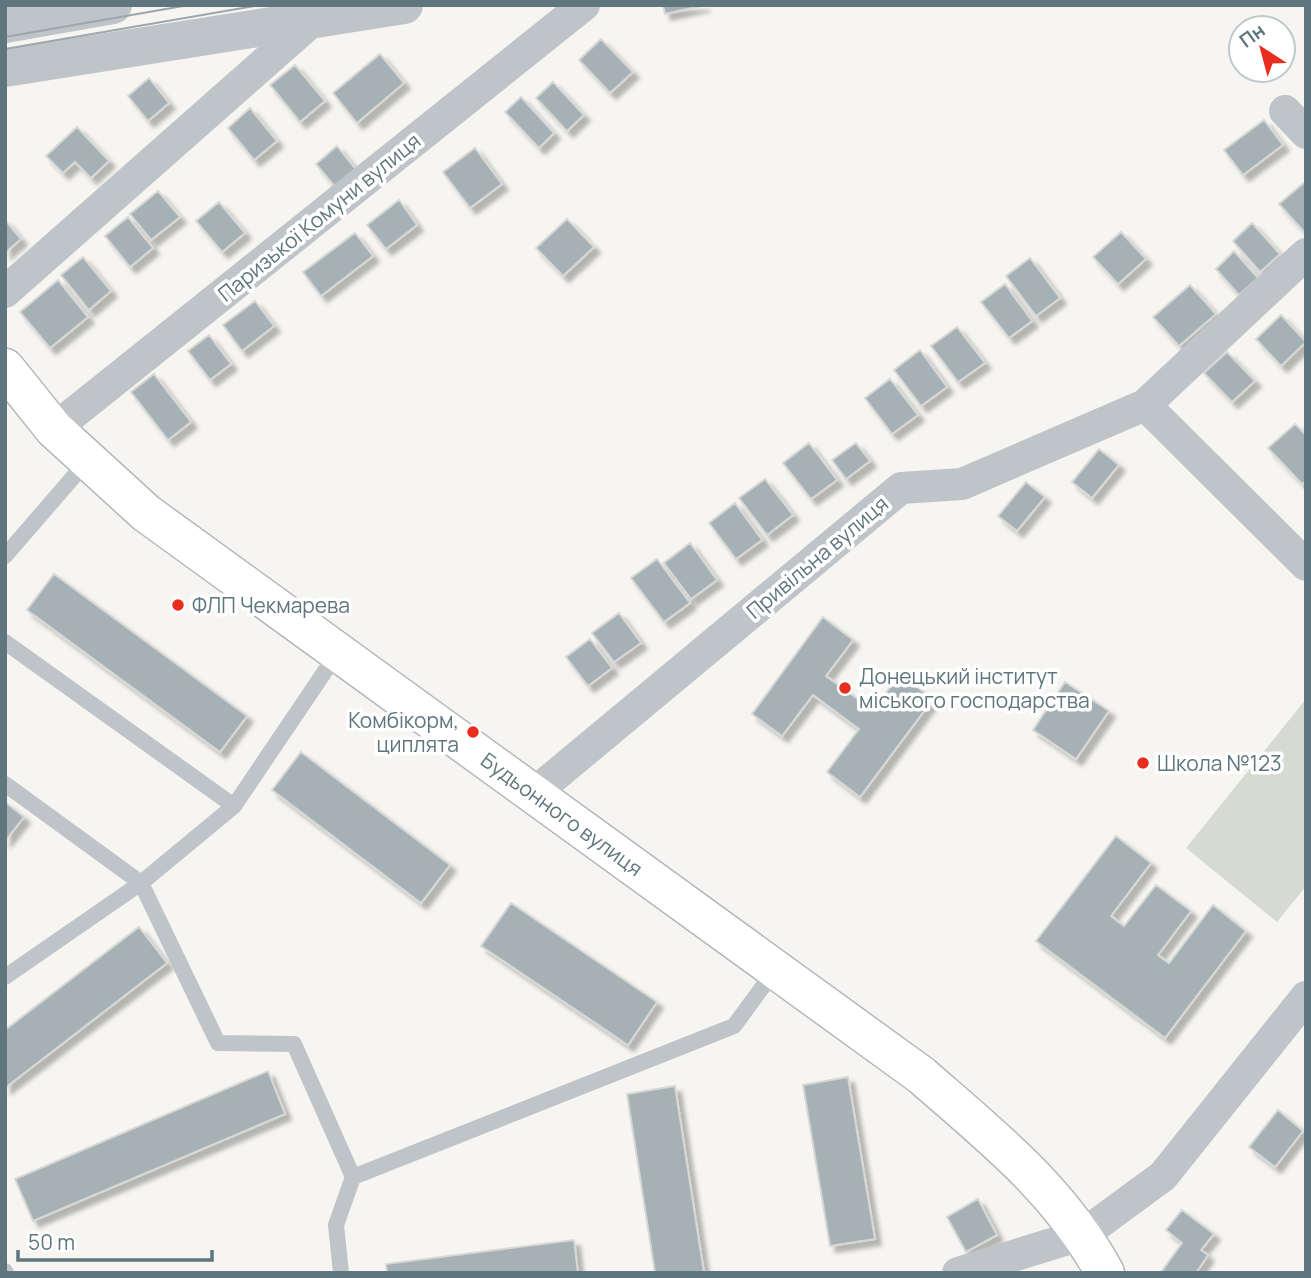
<svg xmlns="http://www.w3.org/2000/svg" width="1311" height="1278" font-family="Manrope,sans-serif">
	<style>
		.green { fill: #d6dbd1 }
		.building { fill: #a5b1b4; stroke: #d7d7d5; stroke-width: 2; filter: url(#shadow) }
		.lines { fill: none; stroke-linecap: round; stroke-linejoin: round }
		.secondary-casing { stroke: #b1b8bb; stroke-width: 41 }
		.service { stroke: #bec4c7; stroke-width: 16 }
		.minor { stroke: #bec4c7; stroke-width: 32 }
		.tertiary { stroke: #bec4c7; stroke-width: 38 }
		.secondary { stroke: #fff; stroke-width: 38 }
		.tram { stroke: #9da7ab; stroke-width: 2 }
		.poi-dot { fill: #e92d1f; stroke: #fff; stroke-width: 2.5 }
		.labels { text-anchor: middle; dominant-baseline: central; stroke-width: 7; stroke-linejoin: round; paint-order: stroke }
		.street-label { font-size: 21px; fill: #60767e; stroke: #fff }
		.poi-label { font-size: 21px; fill: #60767e; stroke: #fff; text-anchor: start }
	</style>
	<defs>
		<filter id="shadow"><feDropShadow dx="6" dy="6" stdDeviation="2" flood-color="#0004"/></filter>
	</defs>
	<rect width="100%" height="100%" fill="#f6f5f2"/>
	<path class="green" d="M 1306,699 L 1306,886 L 1277,922 L 1186,848 Z"/>
	<path class="building" d="M 663,5 L 705,5 L 665,14 Z
		M 601,39 L 633,72 L 610,93 L 579,60 Z
		M 380,54 L 404,83 L 357,123 L 333,93 Z
		M 295,65 L 325,101 L 300,122 L 270,85 Z
		M 149,78 L 169,103 L 148,121 L 128,96 Z
		M 553,82 L 584,115 L 567,131 L 536,98 Z
		M 521,97 L 554,133 L 539,148 L 505,112 Z
		M 250,108 L 277,141 L 254,160 L 228,128 Z
		M 1264,120 L 1283,145 L 1243,175 L 1224,150 Z
		M 77,127 L 109,161 L 91,178 L 75,162 L 63,173 L 46,156 Z
		M 337,146 L 357,171 L 336,188 L 316,164 Z
		M 475,148 L 502,184 L 470,208 L 443,172 Z
		M 1306,181 L 1306,233 L 1305,233 L 1279,204 Z
		M 158,191 L 180,217 L 151,240 L 130,214 Z
		M 399,200 L 417,225 L 386,249 L 367,225 Z
		M 219,202 L 245,233 L 222,252 L 196,221 Z
		M 128,217 L 153,248 L 130,267 L 105,236 Z
		M 567,219 L 594,247 L 563,276 L 536,248 Z
		M 5,220 L 21,239 L 5,253 Z
		M 1252,223 L 1280,254 L 1260,272 L 1233,241 Z
		M 1121,232 L 1146,259 L 1118,284 L 1093,257 Z
		M 355,233 L 373,256 L 321,296 L 303,272 Z
		M 1234,251 L 1258,278 L 1239,295 L 1216,269 Z
		M 83,257 L 111,291 L 89,310 L 61,275 Z
		M 1030,258 L 1060,298 L 1036,316 L 1006,276 Z
		M 58,280 L 88,317 L 50,348 L 20,312 Z
		M 1005,284 L 1032,321 L 1009,338 L 981,302 Z
		M 1190,285 L 1216,314 L 1179,346 L 1153,317 Z
		M 255,301 L 274,326 L 242,351 L 223,325 Z
		M 1281,315 L 1306,342 L 1281,366 L 1256,339 Z
		M 957,327 L 985,363 L 958,382 L 931,346 Z
		M 209,335 L 231,364 L 210,380 L 188,351 Z
		M 920,350 L 947,387 L 921,406 L 894,370 Z
		M 1227,352 L 1255,381 L 1232,402 L 1204,373 Z
		M 154,374 L 191,422 L 168,440 L 131,392 Z
		M 890,379 L 918,415 L 892,434 L 865,398 Z
		M 1295,424 L 1306,435 L 1306,481 L 1302,484 L 1268,448 Z
		M 809,443 L 837,480 L 811,499 L 783,463 Z
		M 856,443 L 870,461 L 846,479 L 832,460 Z
		M 1099,449 L 1119,465 L 1092,498 L 1072,482 Z
		M 765,479 L 793,515 L 767,535 L 739,498 Z
		M 1026,482 L 1045,497 L 1017,531 L 998,516 Z
		M 735,503 L 762,540 L 736,559 L 709,523 Z
		M 690,543 L 717,580 L 691,599 L 664,563 Z
		M 657,559 L 690,603 L 664,622 L 631,578 Z
		M 54,574 L 247,716 L 220,752 L 27,610 Z
		M 619,613 L 641,643 L 614,662 L 592,633 Z
		M 823,617 L 853,640 L 826,676 L 873,710 L 900,674 L 933,699 L 860,797 L 827,772 L 859,729 L 813,695 L 782,736 L 752,714 Z
		M 590,639 L 612,668 L 588,686 L 566,657 Z
		M 1065,682 L 1109,711 L 1076,759 L 1033,730 Z
		M 301,752 L 450,865 L 421,903 L 272,790 Z
		M 5,802 L 24,817 L 5,841 Z
		M 1116,836 L 1151,863 L 1111,916 L 1124,926 L 1156,885 L 1191,911 L 1158,955 L 1169,963 L 1213,905 L 1246,931 L 1165,1038 L 1036,941 Z
		M 511,903 L 657,1002 L 628,1045 L 481,946 Z
		M 139,927 L 167,963 L 5,1088 L 5,1030 Z
		M 268,1071 L 285,1114 L 33,1221 L 15,1179 Z
		M 848,1077 L 875,1239 L 830,1246 L 803,1085 Z
		M 675,1086 L 704,1273 L 655,1273 L 627,1094 Z
		M 1278,1110 L 1303,1131 L 1275,1167 L 1249,1147 Z
		M 978,1199 L 997,1235 L 966,1252 L 947,1217 Z
		M 1182,1210 L 1214,1234 L 1201,1250 L 1208,1255 L 1196,1273 L 1164,1273 L 1162,1271 L 1182,1243 L 1166,1230 Z
		M 574,1240 L 578,1273 L 387,1273 L 386,1264 Z"/>
	<g class="lines">
		<defs>
			<path id="secondary" d="M 5,368 L 54,429 L 146,513 L 921,1075 C 991,1136 1060,1190 1105,1273"/>
		</defs>
		<use href="#secondary" class="secondary-casing"/>
		<path class="service" d="M 5,556 L 88,460
			M 5,642 L 234,806 L 141,883 L 5,977
			M 5,784 L 141,883 L 218,1043 L 294,1044 L 353,1177 L 336,1225 L 341,1273
			M 234,806 L 338,652
			M 353,1177 L 734,1026 L 775,970
			M 5,1271 L 6,1273"/>
		<path class="minor" d="M 1285,111 L 1306,133
			M 5,292 L 312,21
			M 1145,405 L 1306,254
			M 54,429 L 584,5
			M 533,794 L 901,488 L 962,484 L 1145,405 L 1306,565
			M 958,1273 L 1084,1234 L 1163,1176 L 1306,997"/>
		<path class="tertiary" d="M 5,24 L 113,5
			M 5,68 L 404,5"/>
		<use href="#secondary" class="secondary"/>
		<path class="tram" d="M 5,37 L 189,5
			M 5,49 L 261,5"/>
	</g>
	<g class="poi-dot">
		<circle cx="178" cy="605" r="7"/>
		<circle cx="845" cy="688" r="7"/>
		<circle cx="473" cy="732" r="7"/>
		<circle cx="1143" cy="763" r="7"/>
	</g>
	<g class="labels">
		<g class="street-label">
			<text transform="translate(319 217) rotate(-39)">Паризької Комуни вулиця</text>
			<text transform="translate(817 557) rotate(-40)">Привільна вулиця</text>
			<text transform="translate(562 814) rotate(36)">Будьонного вулиця</text>
		</g>
		<g class="poi-label">
			<text x="192" y="605">ФЛП Чекмарева</text>
			<text x="859" y="676">Донецький інститут<tspan x="859" dy="24">міського господарства</tspan></text>
			<text x="459" y="720" text-anchor="end">Комбікорм,<tspan x="459" dy="24">циплята</tspan></text>
			<text x="1157" y="763">Школа №123</text>
		</g>
	</g>
	<rect width="1311" height="1278" fill="none" stroke="#60767e" stroke-width="14"/>
	<g transform="translate(1262 49) rotate(324)"><circle r="33" fill="#ffffff" stroke="#bfc8cb" stroke-width="2"/>
	<path d="M0-5L12 26L0 18L-12 26Z" fill="#e92d1f"/>
	<text y="-10" font-size="19" font-weight="bold" text-anchor="middle" fill="#60767e">Пн</text>
	</g>
	<path d="M18 1250v10h194v-10" fill="none" stroke="#60767e" stroke-width="3.5"/>
	<text x="28" y="1250" font-size="21" fill="#60767e" stroke="#ffffff" stroke-width="5" paint-order="stroke">50 m</text>
</svg>
